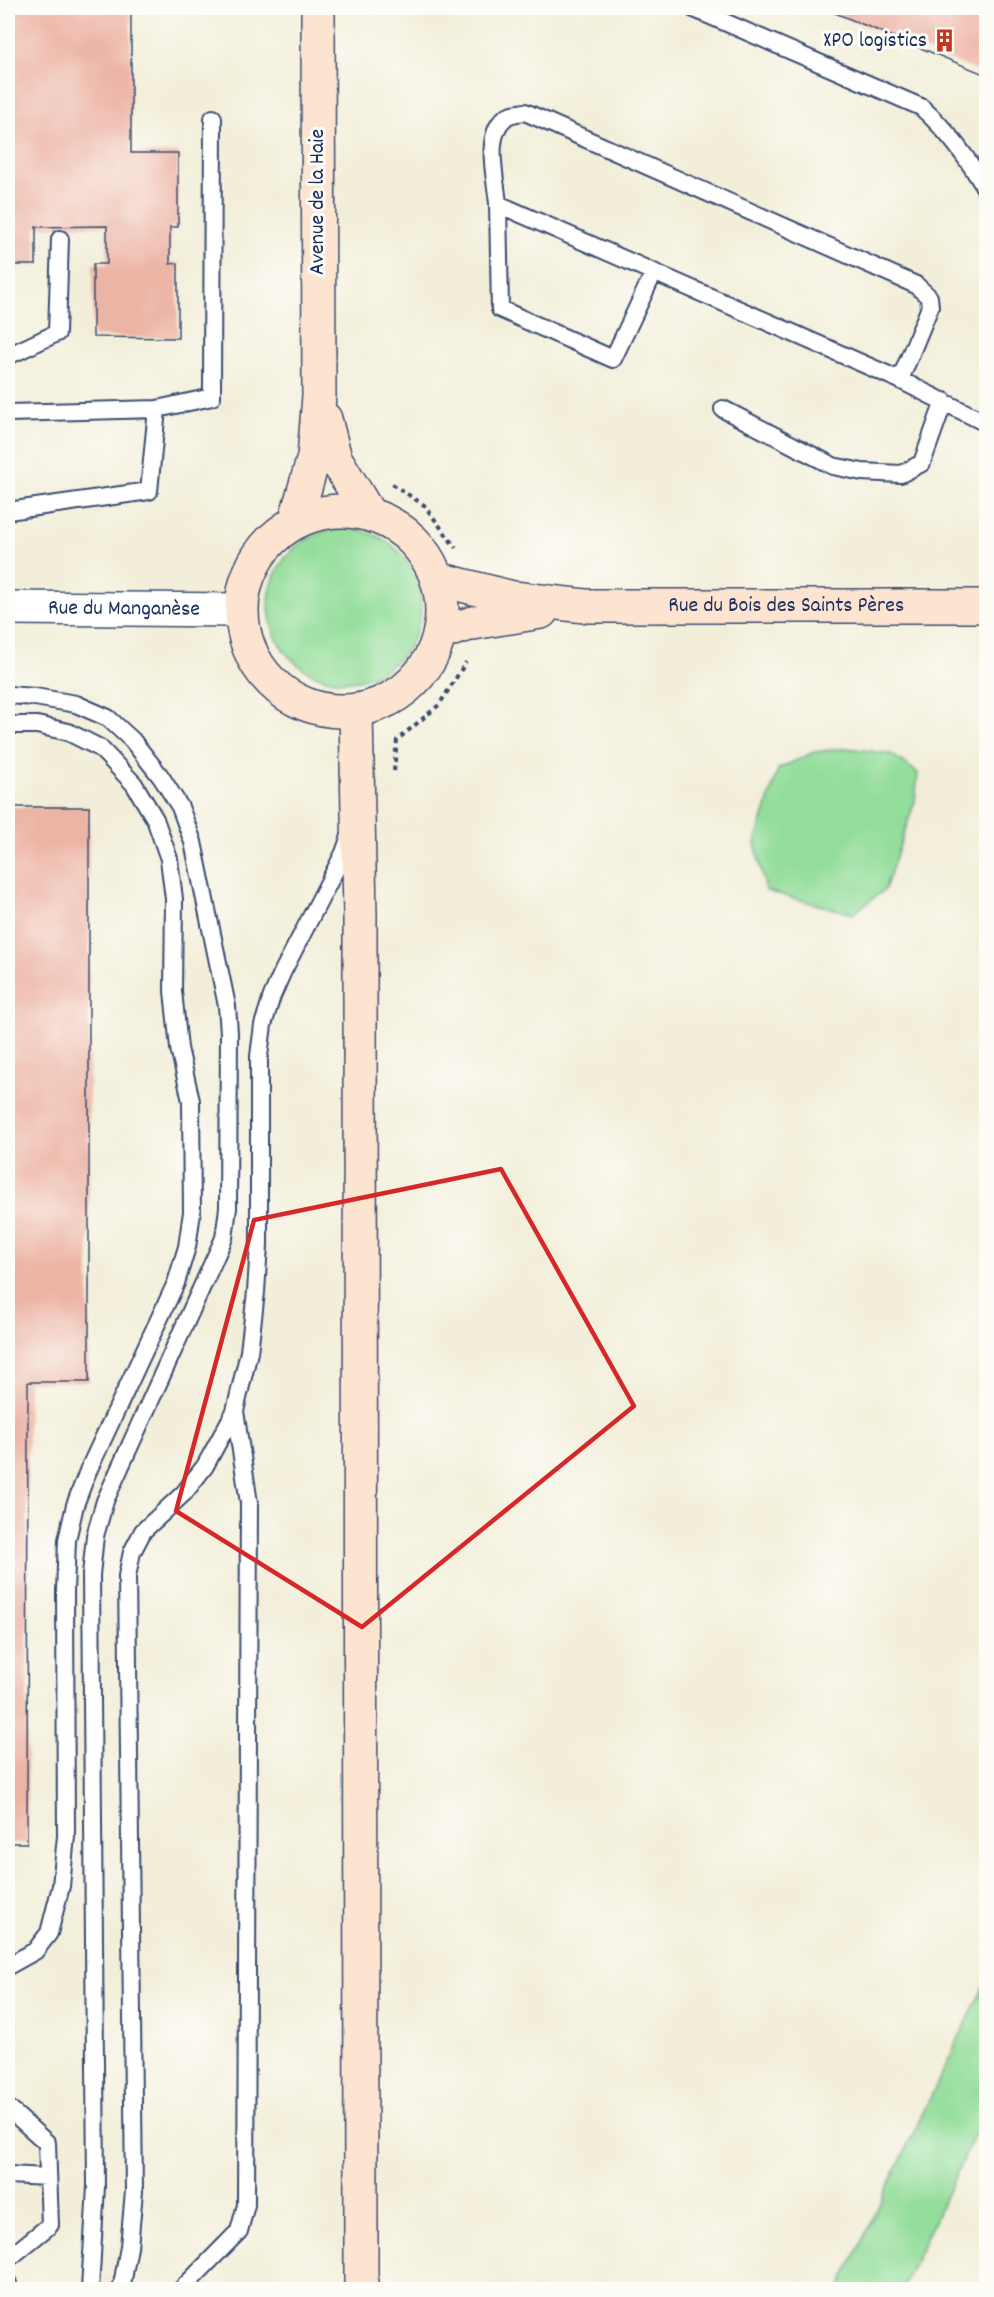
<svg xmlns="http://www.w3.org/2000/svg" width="994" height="2297" font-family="Dekko,sans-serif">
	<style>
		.green { fill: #92dd99; stroke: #56867c; stroke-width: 1.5 }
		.building { fill: #ecb4a4 }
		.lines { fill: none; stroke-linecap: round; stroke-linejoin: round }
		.lane-casing { stroke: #3b4c70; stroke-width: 20 }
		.street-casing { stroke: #3b4c70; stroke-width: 36 }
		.secondary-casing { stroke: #3b4c70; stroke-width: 36 }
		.path { stroke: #3b4c70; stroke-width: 4; stroke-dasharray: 4.5 4.5; stroke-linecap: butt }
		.lane { stroke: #fff; stroke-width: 16 }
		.street { stroke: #fff; stroke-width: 33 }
		.secondary { stroke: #fde4d0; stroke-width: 33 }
		.marked { fill: none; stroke: #d62828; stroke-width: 4.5; stroke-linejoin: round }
		.labels { text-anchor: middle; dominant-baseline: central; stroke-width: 6; stroke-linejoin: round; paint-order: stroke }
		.poi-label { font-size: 22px; fill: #1b2f5e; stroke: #fdfcf7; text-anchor: end }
		.street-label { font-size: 22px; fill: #1b2f5e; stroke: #fdfcf7 }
	</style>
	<rect width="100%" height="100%" fill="#fdfcf7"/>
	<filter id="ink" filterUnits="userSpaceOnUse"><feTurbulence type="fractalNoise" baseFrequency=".0167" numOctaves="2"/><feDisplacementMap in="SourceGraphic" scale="12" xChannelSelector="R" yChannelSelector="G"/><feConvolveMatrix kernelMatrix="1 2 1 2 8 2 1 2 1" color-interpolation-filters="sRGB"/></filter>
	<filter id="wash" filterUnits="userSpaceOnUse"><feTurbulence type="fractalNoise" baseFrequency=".008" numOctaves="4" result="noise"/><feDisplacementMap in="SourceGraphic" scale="24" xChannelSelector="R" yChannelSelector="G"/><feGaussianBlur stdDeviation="1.35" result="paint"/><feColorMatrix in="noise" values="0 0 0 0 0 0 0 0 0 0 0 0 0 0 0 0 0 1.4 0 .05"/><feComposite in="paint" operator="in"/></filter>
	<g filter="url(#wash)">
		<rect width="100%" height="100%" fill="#f2eed9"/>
		<path class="green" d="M269 605a76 76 0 1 1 152 0a76 76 0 1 1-152 0Z
			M 848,748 L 891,754 L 918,773 L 915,801 L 885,889 L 853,914 L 766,891 L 755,843 L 778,769 L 814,752 Z
			M 986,1981 L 986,2111 L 902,2289 L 839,2289 Z"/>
		<g id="blocks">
			<path class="building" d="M 8,8 L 131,8 L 131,153 L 178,153 L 178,227 L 170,227 L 170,264 L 178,263 L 178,338 L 93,337 L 93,264 L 107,264 L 107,226 L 36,227 L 36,265 L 8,265 Z
				M 823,8 L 986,8 L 986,75 Z
				M 8,807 L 89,807 L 89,1382 L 28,1382 L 27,1843 L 8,1843 Z"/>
		</g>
	</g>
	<g filter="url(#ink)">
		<use href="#blocks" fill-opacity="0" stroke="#3b4c70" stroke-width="1.5"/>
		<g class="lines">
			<defs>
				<path id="lane" d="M 692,8 L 921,107 C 948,131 968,158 986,190
					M 498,204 L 500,309 L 613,359 L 654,272
					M 8,356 L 57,333 L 60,239
					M 900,380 L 930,307 L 929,297 L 916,285 L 525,112 C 519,113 511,113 506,117 C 483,135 496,178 498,204 L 900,380 L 986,423
					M 157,409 L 212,397 L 213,118
					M 723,409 L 833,466 L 862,472 L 901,474 L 922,463 L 944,401
					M 8,413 L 157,409 L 149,491 L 8,511
					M 8,695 L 35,697 L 76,704 L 108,718 L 132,740 L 161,777 L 180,807 L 193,842 L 227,1006 L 229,1033 L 228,1208 L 224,1238 L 105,1501 L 95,1536 L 91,1575 L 96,2186 L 90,2290
					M 8,725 L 37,725 L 68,732 L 100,748 L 134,784 L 155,819 L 169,859 L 174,899 L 173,991 L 179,1048 L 191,1101 L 192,1212 L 187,1247 L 176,1283 L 88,1471 L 75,1505 L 67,1540 L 65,1591 L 66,1836 L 61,1886 L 49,1933 L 35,1951 L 8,1966
					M 8,2108 L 47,2143 L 50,2225 L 8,2259
					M 8,2175 L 48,2177
					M 8,2283 L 8,2290
					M 121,2290 L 129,2247 L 134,2191 L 127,1576 L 132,1552 L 143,1531 L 184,1493 L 205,1466 L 235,1411 L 249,1352 L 256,1292 L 259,1245 L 259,1056 L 263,1025 L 272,996 L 283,971 L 344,853 L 350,836
					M 181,2290 L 239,2231 L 246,2205 L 249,1503 L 235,1411"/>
				<g id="street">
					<path id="s1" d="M 8,608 L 240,610"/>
				</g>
				<g id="secondary">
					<path d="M 325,419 L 335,458 L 369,514"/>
					<circle cx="342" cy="611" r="100"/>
					<path d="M 295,522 L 314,457 L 319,396 L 318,8"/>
					<path id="s2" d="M 438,579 L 513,598 L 585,606 L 986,606"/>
					<path d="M 440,633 L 473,623 L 541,612"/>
					<path d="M 356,711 L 360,915 L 361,2290"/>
				</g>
			</defs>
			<use href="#lane" class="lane-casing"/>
			<use href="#street" class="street-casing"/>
			<use href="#secondary" class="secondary-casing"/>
			<path class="path" d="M 392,484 L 424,505 L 456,548
				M 394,771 L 397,740 L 439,705 L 466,662"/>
			<use href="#lane" class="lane"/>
			<use href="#street" class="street"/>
			<use href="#secondary" class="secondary"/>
		</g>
	</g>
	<path class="marked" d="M 501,1169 L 634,1406 L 362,1627 L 176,1511 L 254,1220 Z"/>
	<defs>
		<symbol id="building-bare" viewBox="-9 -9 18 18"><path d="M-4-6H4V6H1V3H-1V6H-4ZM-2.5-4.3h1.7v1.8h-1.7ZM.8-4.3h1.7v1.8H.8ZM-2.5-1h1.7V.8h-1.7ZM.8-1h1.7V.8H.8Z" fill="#c8321e" stroke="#fdfcf7" stroke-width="2.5" paint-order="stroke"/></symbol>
	</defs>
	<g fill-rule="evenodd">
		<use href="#building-bare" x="928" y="24" width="33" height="33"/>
	</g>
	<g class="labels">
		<g class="poi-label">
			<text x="927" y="41">XPO logistics</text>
		</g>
		<g class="street-label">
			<text transform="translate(318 202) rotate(-90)">Avenue de la Haie</text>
			<text stroke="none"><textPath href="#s2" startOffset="351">Rue du Bois des Saints Pères</textPath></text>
			<text stroke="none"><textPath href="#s1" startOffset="116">Rue du Manganèse</textPath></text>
		</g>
	</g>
	<rect width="994" height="2297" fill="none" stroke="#fdfcf7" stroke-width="30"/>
</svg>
